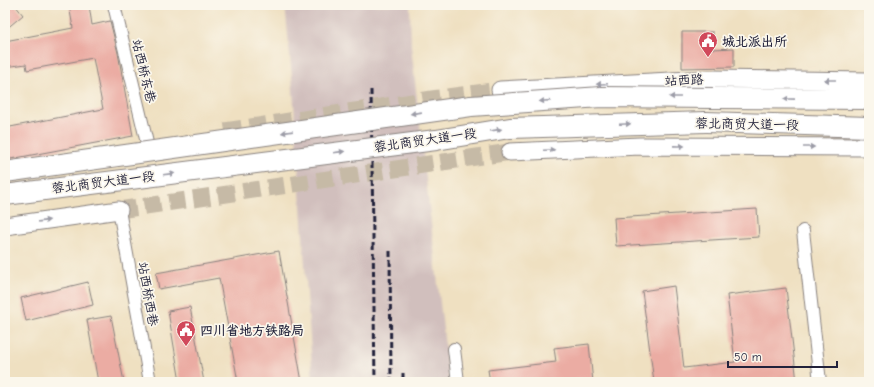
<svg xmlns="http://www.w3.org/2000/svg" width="874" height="387" font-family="'Comic Neue','LXGW WenKai TC',sans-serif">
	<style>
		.industrial { fill: #d1bfbd }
		.building { fill: #ebaca3 }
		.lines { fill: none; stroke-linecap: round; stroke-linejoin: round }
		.secondary-tunnel { stroke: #c6baa6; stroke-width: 17; stroke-dasharray: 17 8; stroke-linecap: butt }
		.minor-casing { stroke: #88817e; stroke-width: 14 }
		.secondary-casing { stroke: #88817e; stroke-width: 19 }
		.trunk-casing { stroke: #88817e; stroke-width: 22 }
		.minor { stroke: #fff; stroke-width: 12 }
		.secondary { stroke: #fff; stroke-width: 17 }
		.trunk { stroke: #fff; stroke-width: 20 }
		.rail { stroke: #22223b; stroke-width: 3; stroke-dasharray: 6 3; stroke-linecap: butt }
		.trunk-bridge-casing { stroke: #88817e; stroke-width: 22; stroke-linecap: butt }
		.trunk-bridge { stroke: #fff; stroke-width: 20 }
		.oneway { fill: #9c9ca7 }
		.labels { text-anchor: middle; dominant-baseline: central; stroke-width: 3.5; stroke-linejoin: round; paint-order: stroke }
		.poi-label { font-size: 13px; font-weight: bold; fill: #22223b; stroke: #fbf7ec; text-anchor: start }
		.street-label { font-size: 13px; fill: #22223b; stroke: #fbf7ec }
	</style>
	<rect width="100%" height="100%" fill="#fbf7ec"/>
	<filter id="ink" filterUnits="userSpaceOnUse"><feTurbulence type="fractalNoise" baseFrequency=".025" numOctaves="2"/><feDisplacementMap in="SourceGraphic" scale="8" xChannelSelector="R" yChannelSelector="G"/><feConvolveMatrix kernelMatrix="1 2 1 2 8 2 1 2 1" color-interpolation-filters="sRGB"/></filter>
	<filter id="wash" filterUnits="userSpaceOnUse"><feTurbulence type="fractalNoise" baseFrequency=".012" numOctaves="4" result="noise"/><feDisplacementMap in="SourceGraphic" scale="16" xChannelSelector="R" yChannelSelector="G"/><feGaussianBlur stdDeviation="0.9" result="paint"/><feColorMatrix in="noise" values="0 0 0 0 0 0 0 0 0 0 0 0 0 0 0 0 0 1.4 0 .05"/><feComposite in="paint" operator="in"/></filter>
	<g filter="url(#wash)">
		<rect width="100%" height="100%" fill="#efe0c1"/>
		<path class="industrial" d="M 285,5 L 410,5 L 411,46 L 449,382 L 313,382 L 292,76 Z"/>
		<g id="blocks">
			<path class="building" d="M 5,5 L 15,5 L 23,15 L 5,30 Z
				M 69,5 L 89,5 L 92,25 L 110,21 L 118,53 L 133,136 L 5,160 L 5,128 L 103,109 L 93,58 L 27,70 L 26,64 L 5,67 L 5,41 L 73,28 Z
				M 682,32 L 713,32 L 713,49 L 734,48 L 734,67 L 682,68 Z
				M 757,209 L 759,237 L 616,246 L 614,218 Z
				M 279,251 L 302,382 L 238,382 L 219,278 L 159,289 L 156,273 Z
				M 88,282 L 93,305 L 26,321 L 21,298 Z
				M 674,286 L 684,368 L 735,362 L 727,295 L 786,288 L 797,382 L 654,382 L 642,291 Z
				M 190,307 L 204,382 L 180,382 L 168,311 Z
				M 111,316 L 124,382 L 98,382 L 87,320 Z
				M 589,344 L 593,382 L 490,382 L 488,370 L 556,362 L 554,348 Z"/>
		</g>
	</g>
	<g filter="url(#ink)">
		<use href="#blocks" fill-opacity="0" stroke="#88817e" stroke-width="1"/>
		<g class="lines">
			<path class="secondary-tunnel" d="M 225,131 L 432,99 L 500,90
				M 119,210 L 510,152"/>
			<defs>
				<path id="minor" d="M 114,5 L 147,143
					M 119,210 L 150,382
					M 803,231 L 820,382
					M 454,349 L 458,382"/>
				<path id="secondary" d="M 500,90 L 709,79 L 869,81
					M 510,152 L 640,146 L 869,147
					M 5,226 L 119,210"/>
				<path id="trunk" d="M 714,98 L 869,99
					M 706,122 L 869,127"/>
			</defs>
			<use href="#minor" class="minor-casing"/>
			<use href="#secondary" class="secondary-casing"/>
			<use href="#trunk" class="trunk-casing"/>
			<use href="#minor" class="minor"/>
			<use href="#secondary" class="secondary"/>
			<use href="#trunk" class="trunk"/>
			<path class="rail" d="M 371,90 L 375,382
				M 390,251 L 391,382
				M 403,373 L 403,382"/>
			<defs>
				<path id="trunk-bridge" d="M 5,172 L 471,106 L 601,97 L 714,98
					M 5,195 L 436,140 L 510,128 L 706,122"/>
			</defs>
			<use href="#trunk-bridge" class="trunk-bridge-casing"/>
			<use href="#trunk-bridge" class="trunk-bridge"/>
		</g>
		<defs><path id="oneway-solid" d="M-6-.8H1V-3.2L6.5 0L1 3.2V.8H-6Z"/></defs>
		<g class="oneway">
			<use href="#oneway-solid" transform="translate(830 80) rotate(-180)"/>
			<use href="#oneway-solid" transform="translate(602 84) rotate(177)"/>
			<use href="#oneway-solid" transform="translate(675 97) rotate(-180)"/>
			<use href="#oneway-solid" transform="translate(789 99) rotate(-179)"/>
			<use href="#oneway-solid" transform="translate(545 101) rotate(176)"/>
			<use href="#oneway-solid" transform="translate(416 113) rotate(172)"/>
			<use href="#oneway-solid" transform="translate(625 124) rotate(-2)"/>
			<use href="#oneway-solid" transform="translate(496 130) rotate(-9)"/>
			<use href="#oneway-solid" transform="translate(287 132) rotate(172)"/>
			<use href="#oneway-solid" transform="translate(679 146) rotate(1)"/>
			<use href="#oneway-solid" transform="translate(809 147)"/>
			<use href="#oneway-solid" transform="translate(549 150) rotate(-3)"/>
			<use href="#oneway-solid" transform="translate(339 152) rotate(-7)"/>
			<use href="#oneway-solid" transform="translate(169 174) rotate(-7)"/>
			<use href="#oneway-solid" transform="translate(44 221) rotate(-8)"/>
		</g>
	</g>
	<defs>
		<symbol id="civic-pin" viewBox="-11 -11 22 30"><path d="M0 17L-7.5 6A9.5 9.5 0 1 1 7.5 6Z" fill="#d1495b" stroke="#fbf7ec"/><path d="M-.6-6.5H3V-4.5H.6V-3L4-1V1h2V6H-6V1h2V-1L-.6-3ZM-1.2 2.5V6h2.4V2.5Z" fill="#fff"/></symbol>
	</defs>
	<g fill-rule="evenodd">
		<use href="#civic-pin" x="697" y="30" width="22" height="30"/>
		<use href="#civic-pin" x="175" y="319" width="22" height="30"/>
	</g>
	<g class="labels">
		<g class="poi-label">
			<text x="722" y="41">城北派出所</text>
			<text x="200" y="330">四川省地方铁路局</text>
		</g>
		<g class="street-label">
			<text transform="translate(144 71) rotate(76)">站西桥东巷</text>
			<text transform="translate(684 80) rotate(-3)">站西路</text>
			<text transform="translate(747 124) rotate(1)">蓉北商贸大道一段</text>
			<text transform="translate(425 140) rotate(-8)">蓉北商贸大道一段</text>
			<text transform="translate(103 182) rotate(-7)">蓉北商贸大道一段</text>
			<text transform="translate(148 294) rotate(80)">站西桥西巷</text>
		</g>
	</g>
	<rect width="874" height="387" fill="none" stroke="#fbf7ec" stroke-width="20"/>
	<path d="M728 361v6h109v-6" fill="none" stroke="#22223b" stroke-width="2"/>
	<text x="734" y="361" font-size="12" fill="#22223b" stroke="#fbf7ec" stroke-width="3" paint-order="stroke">50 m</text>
</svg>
